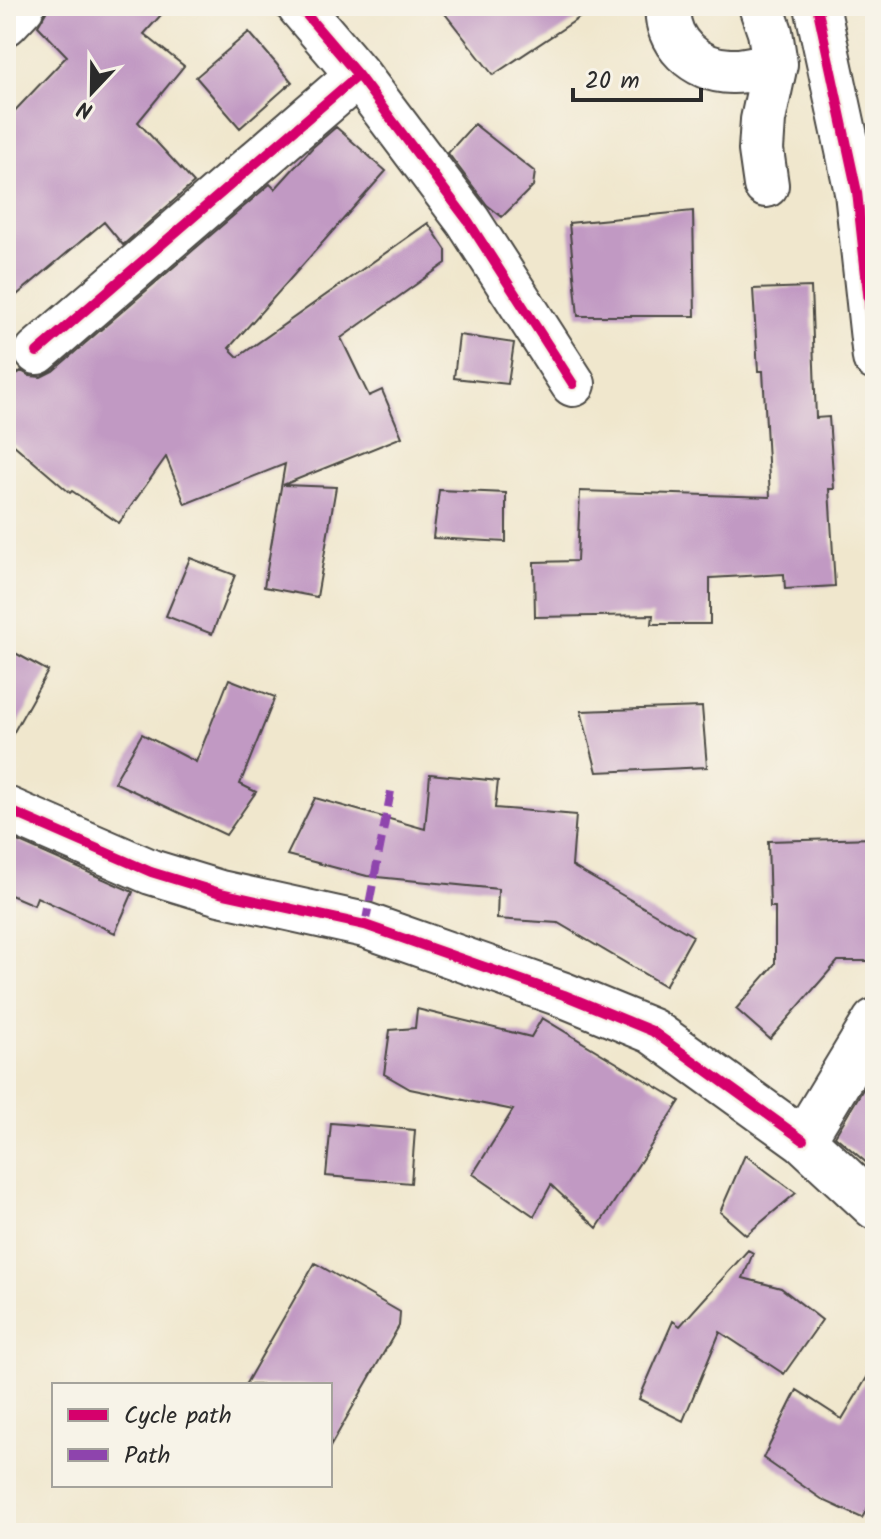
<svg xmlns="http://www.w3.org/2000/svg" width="881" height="1539" font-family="Kalam,sans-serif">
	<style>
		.building { fill: #c199c3 }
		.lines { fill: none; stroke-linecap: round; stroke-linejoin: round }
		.minor-casing { stroke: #494743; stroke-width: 48 }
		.minor { stroke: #fff; stroke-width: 44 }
		.quiet { stroke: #8e44ad; stroke-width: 8; stroke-dasharray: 16 8; stroke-linecap: butt }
		.cycleway-casing { stroke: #f7f3e8; stroke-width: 15 }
		.cycleway { stroke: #d6006c; stroke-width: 10 }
	</style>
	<rect width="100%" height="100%" fill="#f7f3e8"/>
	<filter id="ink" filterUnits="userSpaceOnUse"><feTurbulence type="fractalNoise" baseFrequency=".0125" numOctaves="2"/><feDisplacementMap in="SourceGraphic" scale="16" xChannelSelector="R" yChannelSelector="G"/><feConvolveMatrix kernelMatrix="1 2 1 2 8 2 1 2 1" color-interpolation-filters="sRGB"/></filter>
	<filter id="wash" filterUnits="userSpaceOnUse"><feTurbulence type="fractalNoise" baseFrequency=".006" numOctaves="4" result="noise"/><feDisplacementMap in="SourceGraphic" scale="32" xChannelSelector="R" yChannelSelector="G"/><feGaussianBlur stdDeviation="1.8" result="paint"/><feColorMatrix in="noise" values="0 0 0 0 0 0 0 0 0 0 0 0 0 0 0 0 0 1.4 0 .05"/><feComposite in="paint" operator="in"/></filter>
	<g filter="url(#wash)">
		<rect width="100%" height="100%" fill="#f0e7cd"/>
		<g id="blocks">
			<path class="building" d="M 46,6 L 169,6 L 144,34 L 184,66 L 138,122 L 194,183 L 123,245 L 104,222 L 6,304 L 6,120 L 67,56 L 38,26 L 46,12 Z
				M 439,6 L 597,6 L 493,75 Z
				M 249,32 L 292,82 L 240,128 L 196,77 Z
				M 474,124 L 535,172 L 533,186 L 502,217 L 487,205 L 448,153 Z
				M 336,127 L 386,171 L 229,348 L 238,357 L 428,223 L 446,250 L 446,263 L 341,338 L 369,396 L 382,390 L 402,437 L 283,485 L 336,487 L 317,597 L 264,587 L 285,464 L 185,504 L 166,457 L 119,523 L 72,491 L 70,493 L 6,438 L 6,383 L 21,371 L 30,376 L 41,377 L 53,371 L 270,184 L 275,189 L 313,147 Z
				M 693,211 L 695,316 L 578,316 L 569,223 Z
				M 811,287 L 816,418 L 829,417 L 834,489 L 829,489 L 835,586 L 785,589 L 784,574 L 710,578 L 710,624 L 652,624 L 653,615 L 535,617 L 534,562 L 577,561 L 580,491 L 770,497 L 763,371 L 758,371 L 753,289 Z
				M 459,335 L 514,343 L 508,384 L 454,378 Z
				M 439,490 L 506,493 L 506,542 L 433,538 Z
				M 190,558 L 235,575 L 212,634 L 166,616 Z
				M 6,648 L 48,671 L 6,746 Z
				M 229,679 L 275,697 L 240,784 L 256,792 L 226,835 L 114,782 L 142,734 L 196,762 Z
				M 702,707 L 707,767 L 597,772 L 581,711 Z
				M 430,774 L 498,781 L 495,808 L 576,815 L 572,866 L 693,936 L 665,986 L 558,923 L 497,919 L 498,889 L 367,876 L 287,855 L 315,798 L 425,829 Z
				M 6,836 L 133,892 L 115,933 L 37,897 L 34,905 L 6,893 Z
				M 875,838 L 875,961 L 838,961 L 770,1039 L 736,1009 L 775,964 L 775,907 L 770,907 L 768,841 Z
				M 417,1009 L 531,1037 L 542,1018 L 680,1101 L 597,1228 L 551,1185 L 534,1216 L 473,1174 L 513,1110 L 410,1089 L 384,1074 L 390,1030 L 415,1028 Z
				M 875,1069 L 875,1170 L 835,1136 Z
				M 331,1123 L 415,1130 L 411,1183 L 326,1176 Z
				M 745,1155 L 796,1193 L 746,1235 L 720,1212 Z
				M 748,1250 L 753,1253 L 743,1278 L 781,1288 L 822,1320 L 784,1374 L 720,1332 L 683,1421 L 639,1399 L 673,1321 L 680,1326 Z
				M 315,1263 L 400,1312 L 399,1326 L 330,1447 L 330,1385 L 245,1385 Z
				M 875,1364 L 875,1495 L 862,1518 L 823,1500 L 763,1458 L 797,1390 L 842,1419 Z"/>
		</g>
	</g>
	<g filter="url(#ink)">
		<use href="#blocks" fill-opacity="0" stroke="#494743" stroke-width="2"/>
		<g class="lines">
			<defs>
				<path id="minor" d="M 299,6 L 358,75 L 468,221 L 573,384
					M 668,6 C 664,41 696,71 731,71 C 745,72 761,66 775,64
					M 761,6 L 770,32 L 775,64 L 763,120 L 761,150 L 766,185
					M 817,6 L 857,192 L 875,358
					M 6,23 L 22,6
					M 37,352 L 358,75
					M 6,809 L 151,872 L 220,893 L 365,925 L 564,995 L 652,1031 L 803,1140
					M 875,1021 L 803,1140 L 875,1207"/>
			</defs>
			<use href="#minor" class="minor-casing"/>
			<use href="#minor" class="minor"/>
			<path class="quiet" d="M 365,925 L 392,786"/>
			<defs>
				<path id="cycleway" d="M 299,6 L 358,75 L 468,221 L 573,384
					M 817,6 L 857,192 L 875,358
					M 37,352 L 358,75
					M 6,809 L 151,872 L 220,893 L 365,925 L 564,995 L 652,1031 L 803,1140"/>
			</defs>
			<use href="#cycleway" class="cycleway-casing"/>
			<use href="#cycleway" class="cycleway"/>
		</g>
	</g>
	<rect width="881" height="1539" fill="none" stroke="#f7f3e8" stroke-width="32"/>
	<rect x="52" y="1383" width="280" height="104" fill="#f7f3e8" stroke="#a5a39c" stroke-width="2"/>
	<rect x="68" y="1409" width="40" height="12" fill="#d6006c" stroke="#a5a39c" stroke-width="2"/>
	<text x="124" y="1423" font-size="24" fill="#2b2b2b">Cycle path</text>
	<rect x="68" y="1449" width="40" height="12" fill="#8e44ad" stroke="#a5a39c" stroke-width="2"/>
	<text x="124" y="1463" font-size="24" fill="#2b2b2b">Path</text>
	<g transform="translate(92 92) rotate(202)" stroke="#f7f3e8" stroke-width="6" paint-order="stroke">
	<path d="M0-6L14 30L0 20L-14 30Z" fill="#2b2b2b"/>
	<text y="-12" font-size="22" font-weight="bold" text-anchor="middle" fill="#2b2b2b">N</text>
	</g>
	<path d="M573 88v12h128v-12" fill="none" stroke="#2b2b2b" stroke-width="4"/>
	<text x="585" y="88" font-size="24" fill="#2b2b2b" stroke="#f7f3e8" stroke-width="6" paint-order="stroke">20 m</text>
</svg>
